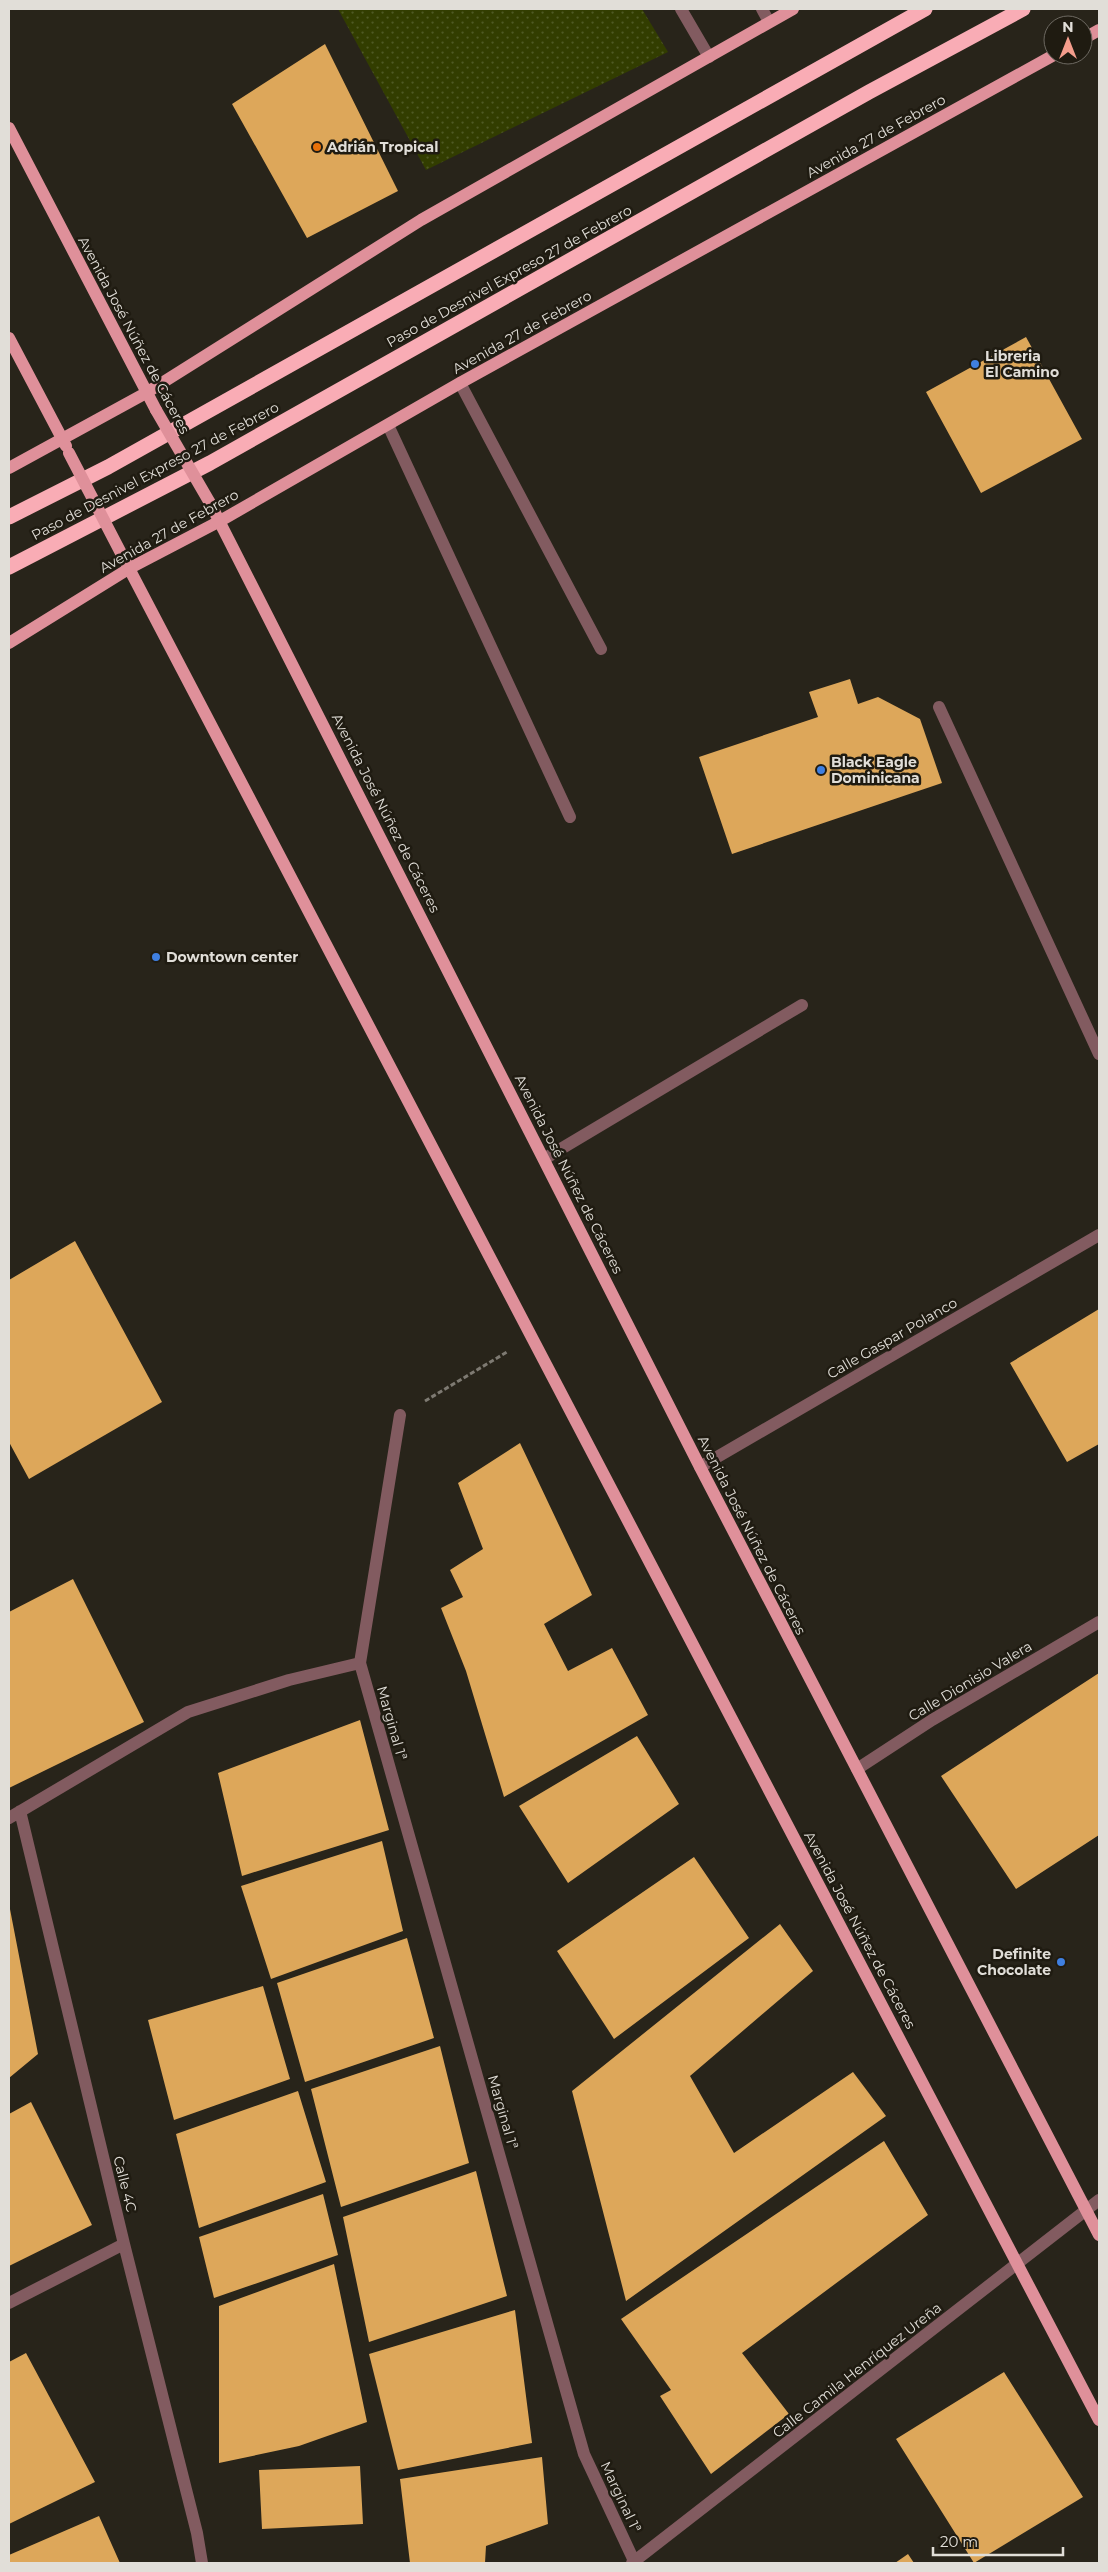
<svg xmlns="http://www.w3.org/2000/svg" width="1108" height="2572" font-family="Montserrat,sans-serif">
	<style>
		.grass { fill: url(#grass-dots) }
		.building { fill: #dda75a }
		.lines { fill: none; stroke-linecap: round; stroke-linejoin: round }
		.path { stroke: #7e7a72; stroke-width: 3; stroke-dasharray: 5 2.5; stroke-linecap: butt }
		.lane { stroke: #825b60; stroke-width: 12 }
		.street { stroke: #825b60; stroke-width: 12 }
		.primary { stroke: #df909a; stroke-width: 12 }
		.highway { stroke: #f9acb5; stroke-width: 15 }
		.primary-bridge { stroke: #df909a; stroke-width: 12 }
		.food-dot { fill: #e8710a; stroke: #1f1b11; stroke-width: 2 }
		.shop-dot { fill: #3f7fe0; stroke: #1f1b11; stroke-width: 2 }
		.labels { text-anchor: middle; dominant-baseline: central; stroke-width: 5; stroke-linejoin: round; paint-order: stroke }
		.street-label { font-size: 14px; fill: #e1ded8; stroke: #1f1b11 }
		.poi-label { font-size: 14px; font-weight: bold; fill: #e1ded8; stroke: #1f1b11; text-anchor: start }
	</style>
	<defs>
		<pattern id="grass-dots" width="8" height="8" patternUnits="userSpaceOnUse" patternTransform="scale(1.25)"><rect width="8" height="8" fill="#323d00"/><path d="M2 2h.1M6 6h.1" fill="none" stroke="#4f5924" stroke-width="1.8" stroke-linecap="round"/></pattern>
	</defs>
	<rect width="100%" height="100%" fill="#28241a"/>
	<path class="grass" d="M 338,9 L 642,9 L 668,52 L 426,170 Z"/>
	<path class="building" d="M 325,44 L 398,191 L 307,238 L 232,104 Z
		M 1026,337 L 1082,439 L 981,493 L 926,392 Z
		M 850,679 L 858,704 L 878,697 L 920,719 L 942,783 L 732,854 L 699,757 L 818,717 L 809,692 Z
		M 75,1241 L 162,1402 L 29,1479 L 9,1442 L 9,1280 Z
		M 1099,1309 L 1099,1444 L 1067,1462 L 1010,1363 Z
		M 520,1443 L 592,1595 L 544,1624 L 568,1671 L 612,1648 L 648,1715 L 504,1797 L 466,1671 L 441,1608 L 463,1597 L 450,1570 L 483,1549 L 458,1483 Z
		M 73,1579 L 144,1722 L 9,1788 L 9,1612 Z
		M 1099,1673 L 1099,1835 L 1016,1889 L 941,1776 Z
		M 360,1720 L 389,1830 L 242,1876 L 218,1773 Z
		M 637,1736 L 679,1804 L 568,1883 L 519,1806 Z
		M 382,1841 L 403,1931 L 271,1979 L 241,1886 Z
		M 694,1857 L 749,1938 L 614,2039 L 557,1951 Z
		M 9,1904 L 38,2054 L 9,2078 Z
		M 780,1924 L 813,1971 L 690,2076 L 734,2153 L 853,2072 L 886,2116 L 626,2301 L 572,2091 Z
		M 407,1938 L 434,2038 L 305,2082 L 277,1983 Z
		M 263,1986 L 290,2079 L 174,2120 L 148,2020 Z
		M 440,2046 L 469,2163 L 341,2207 L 311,2089 Z
		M 298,2091 L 326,2182 L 199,2228 L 176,2134 Z
		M 31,2102 L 92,2225 L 9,2266 L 9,2114 Z
		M 884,2141 L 928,2215 L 742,2353 L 789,2414 L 711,2474 L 660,2396 L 671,2390 L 621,2319 Z
		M 476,2171 L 507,2296 L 369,2342 L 343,2217 Z
		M 323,2194 L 338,2255 L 214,2298 L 199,2237 Z
		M 334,2264 L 367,2422 L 299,2446 L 219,2463 L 219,2306 Z
		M 515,2310 L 532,2443 L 398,2470 L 369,2354 Z
		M 26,2353 L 95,2482 L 9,2524 L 9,2362 Z
		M 1004,2372 L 1083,2497 L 974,2563 L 896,2439 Z
		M 542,2457 L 548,2524 L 486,2546 L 485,2563 L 410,2563 L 400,2479 Z
		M 360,2466 L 363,2524 L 262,2529 L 259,2470 Z
		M 99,2516 L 120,2563 L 9,2563 L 9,2555 Z
		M 908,2554 L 914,2563 L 895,2563 Z"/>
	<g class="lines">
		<path class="path" d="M 425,1401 L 507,1352"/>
		<path class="lane" d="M 681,9 L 709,57
			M 762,9 L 769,22
			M 460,383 L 601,649
			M 388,425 L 570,817
			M 939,707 L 1099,1054
			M 544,1159 L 802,1005"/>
		<path class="street" d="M 400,1415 L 360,1663 L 584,2454 L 635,2563
			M 700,1467 L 1099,1235
			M 857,1769 L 932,1720 L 1099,1622
			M 20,1811 L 124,2244 L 197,2533 L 202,2563
			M 9,1818 L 188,1712 L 289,1680 L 360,1663
			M 9,2303 L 124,2244
			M 632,2563 L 1099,2200"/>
		<path class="primary" d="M 1083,39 L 1099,30
			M 9,128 L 156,410
			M 9,338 L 66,446
			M 9,468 L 146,393 L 421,220 L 793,9
			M 210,503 L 700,1467 L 1099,2235
			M 122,555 L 1099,2420
			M 9,643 L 130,568 L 220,521 L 460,383 L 1054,55"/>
		<path class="highway" d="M 9,517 L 108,467 L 925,9
			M 9,567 L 210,463 L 869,92 L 1023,9"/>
		<path class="primary-bridge" d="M 156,410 L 210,503
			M 69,453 L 122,555"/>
	</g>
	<circle class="food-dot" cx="317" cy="147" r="5"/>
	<g class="shop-dot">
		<circle cx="975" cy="364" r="5"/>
		<circle cx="821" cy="770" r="5"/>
		<circle cx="156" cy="957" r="5"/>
		<circle cx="1061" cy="1962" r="5"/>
	</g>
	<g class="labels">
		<g class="street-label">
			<text transform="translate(876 136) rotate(-29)">Avenida 27 de Febrero</text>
			<text transform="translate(509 276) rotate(-29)">Paso de Desnivel Expreso 27 de Febrero</text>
			<text transform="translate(522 332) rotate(-29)">Avenida 27 de Febrero</text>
			<text transform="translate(134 335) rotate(62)">Avenida José Núñez de Cáceres</text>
			<text transform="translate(155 471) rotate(-28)">Paso de Desnivel Expreso 27 de Febrero</text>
			<text transform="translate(169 531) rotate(-29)">Avenida 27 de Febrero</text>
			<text transform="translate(386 813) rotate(63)">Avenida José Núñez de Cáceres</text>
			<text transform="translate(569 1174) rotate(63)">Avenida José Núñez de Cáceres</text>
			<text transform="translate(892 1338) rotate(-30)">Calle Gaspar Polanco</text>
			<text transform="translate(752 1535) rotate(63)">Avenida José Núñez de Cáceres</text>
			<text transform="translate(970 1681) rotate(-31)">Calle Dionisio Valera</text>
			<text transform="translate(392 1723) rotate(74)">Marginal 1ª</text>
			<text transform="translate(860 1930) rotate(62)">Avenida José Núñez de Cáceres</text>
			<text transform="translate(503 2112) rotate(74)">Marginal 1ª</text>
			<text transform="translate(125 2184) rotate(76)">Calle 4C</text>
			<text transform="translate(857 2370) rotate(-38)">Calle Camila Henríquez Ureña</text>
			<text transform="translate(621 2497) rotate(65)">Marginal 1ª</text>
		</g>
		<g class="poi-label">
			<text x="327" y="147">Adrián Tropical</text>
			<text x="985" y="356">Libreria<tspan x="985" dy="16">El Camino</tspan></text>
			<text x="831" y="762">Black Eagle<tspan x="831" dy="16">Dominicana</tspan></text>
			<text x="166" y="957">Downtown center</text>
			<text x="1051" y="1954" text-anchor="end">Definite<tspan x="1051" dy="16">Chocolate</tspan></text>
		</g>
	</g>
	<rect width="1108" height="2572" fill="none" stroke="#e1ded8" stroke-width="20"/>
	<g transform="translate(1068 40)"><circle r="24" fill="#1f1b11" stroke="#6d6961"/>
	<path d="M0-4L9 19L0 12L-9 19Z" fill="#f49d8c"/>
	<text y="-8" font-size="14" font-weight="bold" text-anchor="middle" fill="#e1ded8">N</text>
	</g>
	<path d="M933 2547v8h130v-8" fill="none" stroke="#e1ded8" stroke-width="2.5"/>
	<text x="940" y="2547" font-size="15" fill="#e1ded8" stroke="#1f1b11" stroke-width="4" paint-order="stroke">20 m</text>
</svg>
